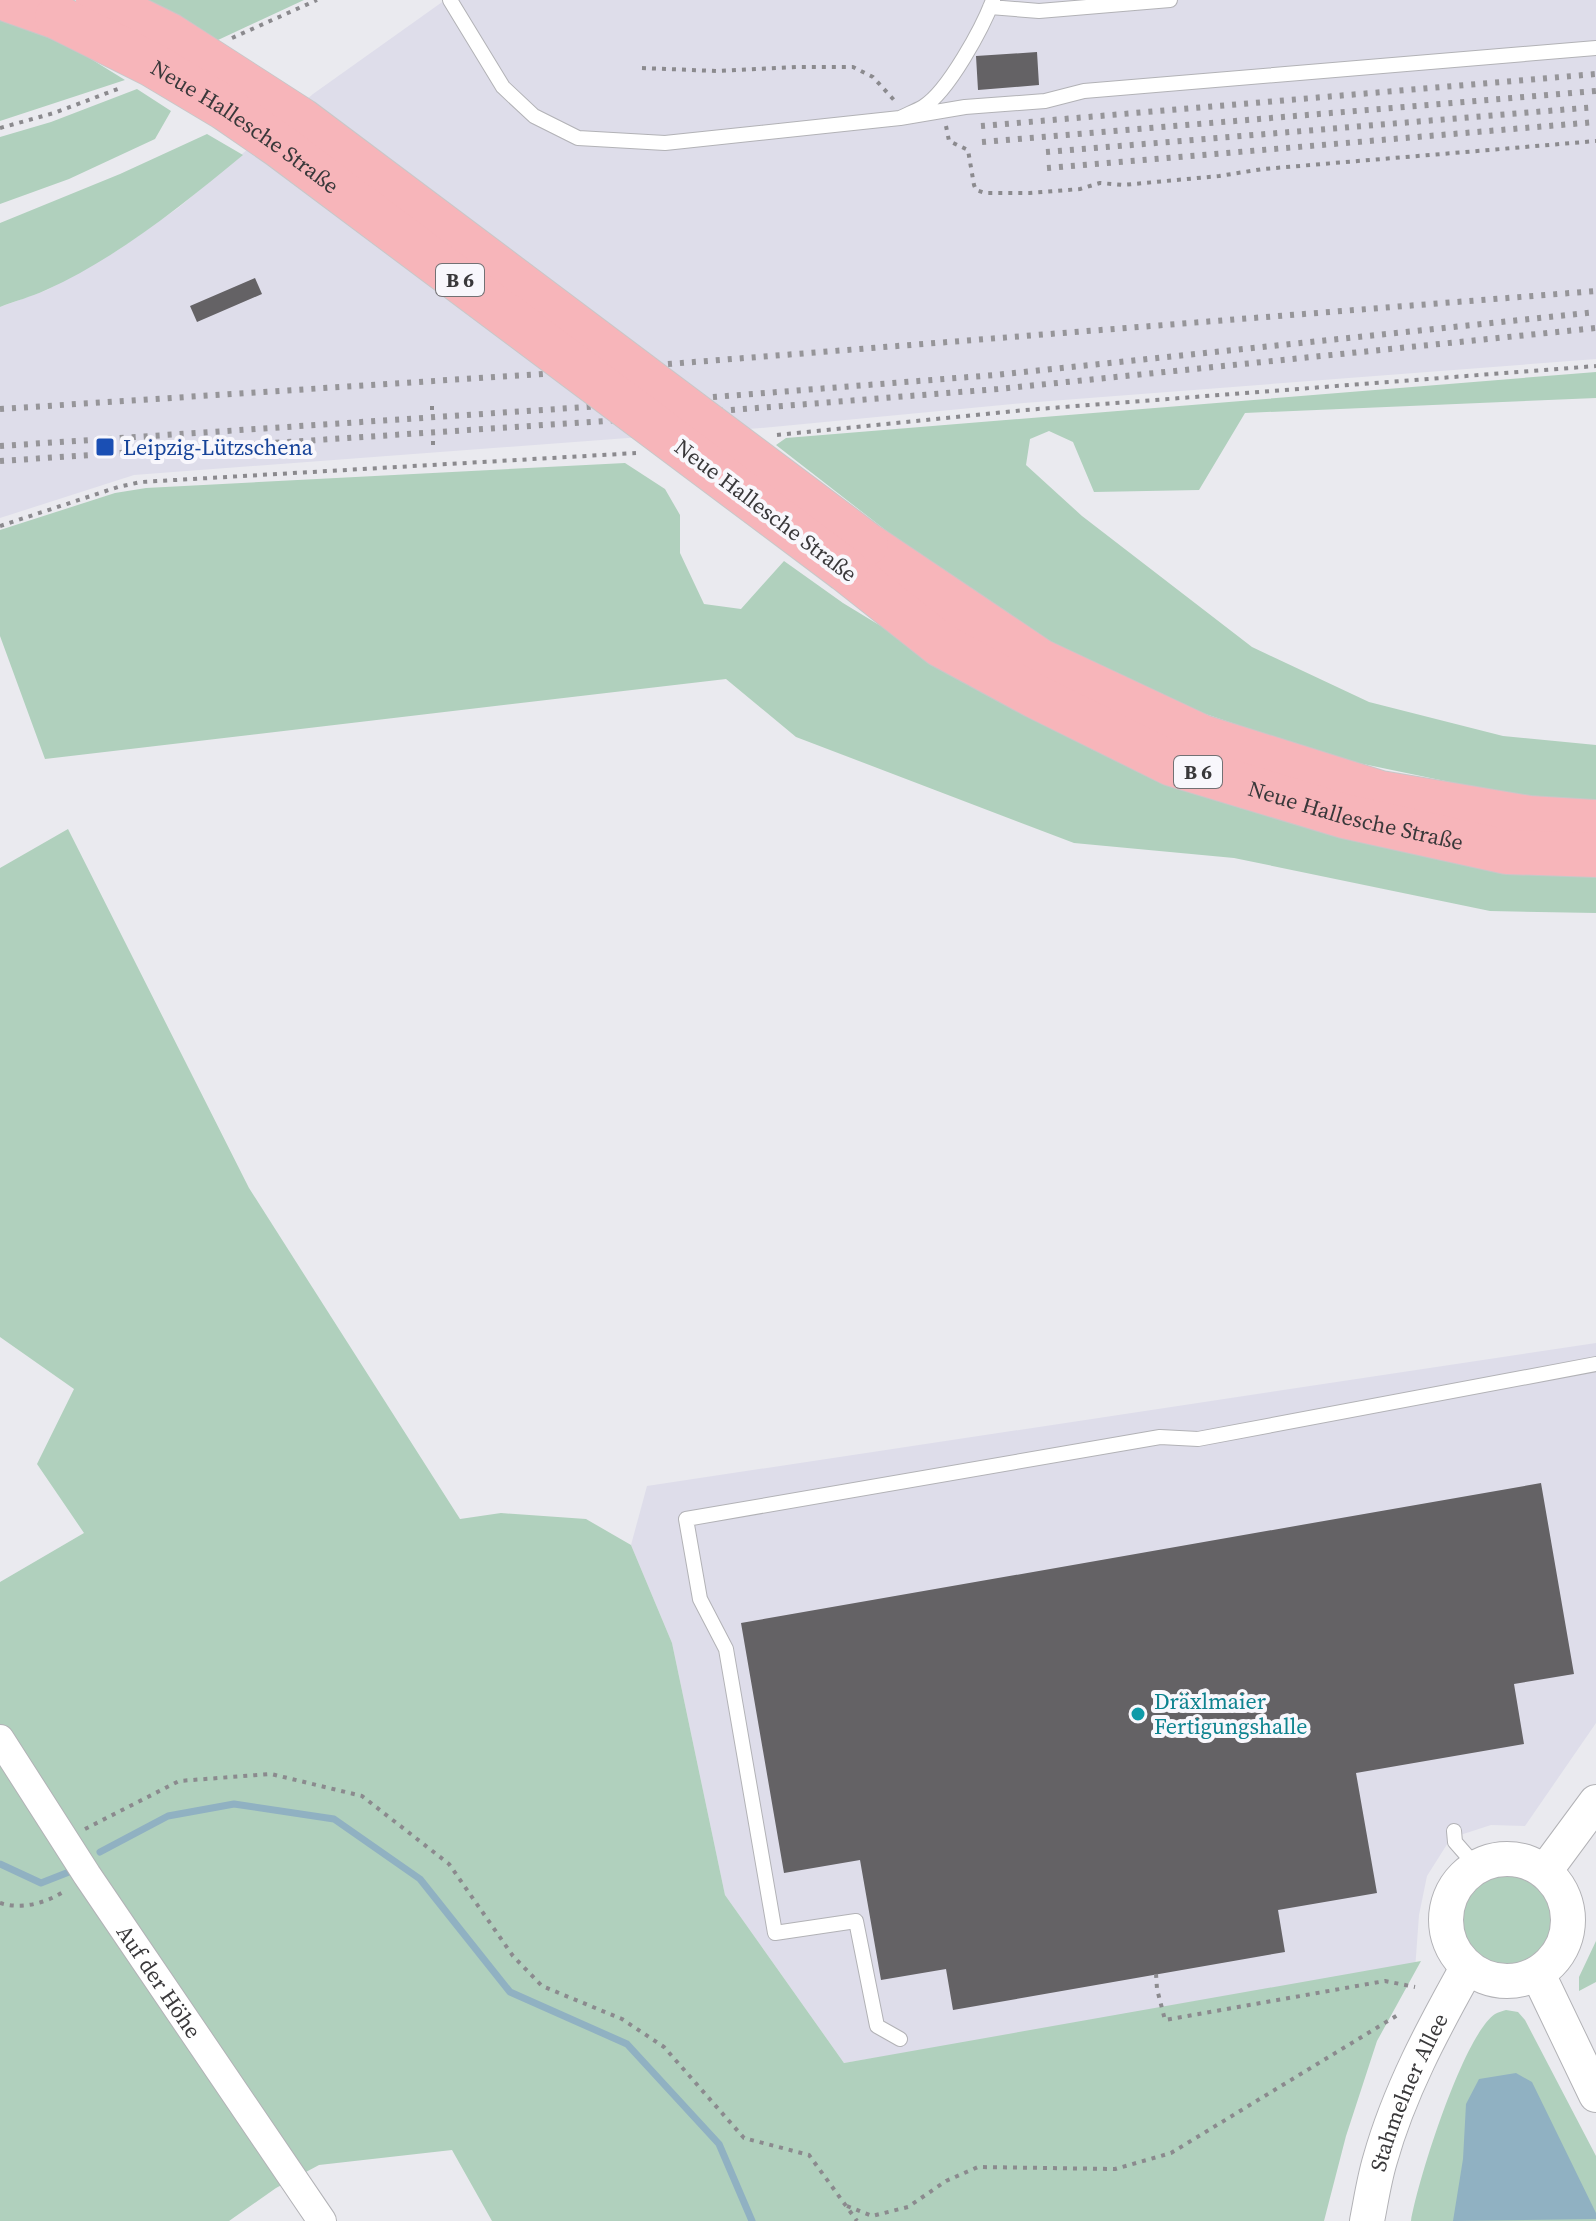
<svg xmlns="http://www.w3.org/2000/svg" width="1596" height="2221" font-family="'Source Serif 4',serif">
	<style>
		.built { fill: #deddea }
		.green { fill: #b0d0bd }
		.water { fill: #90b1c2 }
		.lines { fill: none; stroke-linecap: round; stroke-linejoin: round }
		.stream { stroke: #90b1c2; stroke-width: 7 }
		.building { fill: #646265 }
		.service-casing { stroke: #b2b2b6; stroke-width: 16 }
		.minor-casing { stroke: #b2b2b6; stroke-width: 30 }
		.tertiary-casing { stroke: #b2b2b6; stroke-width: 36 }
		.primary-casing { stroke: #c8c7c8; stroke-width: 46 }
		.path { stroke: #8b8a8e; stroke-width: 4; stroke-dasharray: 4 6; stroke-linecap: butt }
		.service { stroke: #fff; stroke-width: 14 }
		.minor { stroke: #fff; stroke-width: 28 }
		.tertiary { stroke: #fff; stroke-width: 34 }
		.primary { stroke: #f7b5ba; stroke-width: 44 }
		.rail { stroke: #969599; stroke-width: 6; stroke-dasharray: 4 8; stroke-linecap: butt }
		.primary-bridge-casing { stroke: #c8c7c8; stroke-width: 46; stroke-linecap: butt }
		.primary-bridge { stroke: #f7b5ba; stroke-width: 44 }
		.transit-dot { fill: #1a4fb4; stroke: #f8f7fc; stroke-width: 3 }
		.culture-dot { fill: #0f9aa8; stroke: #f8f7fc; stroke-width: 3 }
		.labels { text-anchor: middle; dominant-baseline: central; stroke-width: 8; stroke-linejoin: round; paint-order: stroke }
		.shield { fill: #f8f7fc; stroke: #727174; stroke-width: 2 }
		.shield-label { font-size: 20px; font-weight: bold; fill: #39383a }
		.street-label { font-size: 22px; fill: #39383a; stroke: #f8f7fc }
		.transit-label { font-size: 22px; fill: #164399; stroke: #f8f7fc; text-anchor: start }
		.culture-label { font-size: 22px; fill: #0d838f; stroke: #f8f7fc; text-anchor: start }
	</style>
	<rect width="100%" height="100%" fill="#eaeaef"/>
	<path class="built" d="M 445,0 L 1596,0 L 1596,359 L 1024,403 L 761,428 L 134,475 L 0,518 L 0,307 L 47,290 L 118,250 L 178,208 L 313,94 Z
		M 1596,1343 L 1596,1723 L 1525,1826 L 1491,1825 L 1451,1838 L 1427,1876 L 1419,1915 L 1415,1970 L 844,2063 L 725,1895 L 672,1643 L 631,1545 L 647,1486 Z"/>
	<path class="green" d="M 147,0 L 304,0 L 218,40 Z
		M 0,15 L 78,51 L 125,80 L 0,121 Z
		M 137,89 L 171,111 L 155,139 L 69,179 L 0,204 L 0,137 L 51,122 Z
		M 207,134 L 243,155 C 182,205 119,257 46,290 C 31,297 15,301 0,307 L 0,223 L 120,174 Z
		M 1596,372 L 1596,398 L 1245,413 L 1199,490 L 1094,492 L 1073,442 L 1049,431 L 1030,439 L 1026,465 L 1082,516 L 1252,647 L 1369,702 L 1503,736 L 1596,745 L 1596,802 L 1522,797 L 1339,759 L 1179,705 L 1023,630 L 897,539 L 776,445 L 786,438 Z
		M 625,463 L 665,489 L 680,515 L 680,553 L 704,604 L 741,609 L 784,561 L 843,603 L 1030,717 L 1240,808 L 1461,863 L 1596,872 L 1596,913 L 1490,911 L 1234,858 L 1074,843 L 796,737 L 726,679 L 45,759 L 0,636 L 0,530 L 115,493 L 146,488 Z
		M 68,829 L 249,1188 L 460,1519 L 501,1513 L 586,1519 L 631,1545 L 672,1643 L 725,1895 L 844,2063 L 1421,1961 L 1377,2041 L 1346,2136 L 1324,2221 L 492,2221 L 452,2150 L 319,2165 L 276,2188 L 229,2221 L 0,2221 L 0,1582 L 84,1533 L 37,1464 L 74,1389 L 0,1337 L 0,868 Z
		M1455 1921a53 53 0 1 1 106 0a53 53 0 1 1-106 0Z
		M 1596,1941 L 1596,1982 L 1579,1991 L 1579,1977 Z
		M 1506,2010 L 1518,2012 L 1525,2020 L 1596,2156 L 1596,2221 L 1411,2221 C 1418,2180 1463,2036 1495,2014 C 1498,2012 1503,2011 1506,2010 Z"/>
	<path class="water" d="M 1516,2073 L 1532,2082 L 1596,2213 L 1596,2219 L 1453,2221 L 1463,2159 L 1466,2104 L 1479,2079 Z"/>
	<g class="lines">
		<path class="stream" d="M 100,1852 L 168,1816 L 234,1804 L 334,1819 L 420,1879 L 510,1992 L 627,2044 L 719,2144 L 752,2221
			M 0,1864 L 41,1883 L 69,1872"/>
	</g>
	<path class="building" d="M 1037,52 L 1039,85 L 978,90 L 976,56 Z
		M 255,278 L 262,294 L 197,322 L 190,306 Z
		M 1541,1483 L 1574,1674 L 1514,1684 L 1524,1744 L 1356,1773 L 1377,1893 L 1278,1910 L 1285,1952 L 953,2010 L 946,1969 L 881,1980 L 860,1860 L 784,1873 L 741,1623 Z"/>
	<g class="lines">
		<defs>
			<path id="service" d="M 450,0 L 503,87 L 534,116 L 578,138 L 665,143 L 900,118 C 908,114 916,111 923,107 C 948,92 983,27 993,0
				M 990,7 L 1039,11 L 1170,0
				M 900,118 L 965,107 L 1045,101 L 1084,91 L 1596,48
				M 1454,1831 L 1455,1842 L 1476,1866
				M 900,2039 L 877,2026 L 856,1921 L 775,1933 L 726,1649 L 700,1599 L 686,1519 L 1160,1437 L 1198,1439 L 1596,1364"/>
			<g id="minor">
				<path id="s1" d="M 0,1739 L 87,1875 L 322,2221"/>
			</g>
			<g id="tertiary">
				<circle cx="1507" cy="1920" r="61"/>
				<path d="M 1545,1871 L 1596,1802"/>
				<path d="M 1538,1974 L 1596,2095"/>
				<path id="s2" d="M 1367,2221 C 1371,2201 1374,2180 1380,2160 C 1399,2092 1433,2029 1467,1968"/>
			</g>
			<g id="primary">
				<path d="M 9,0 L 57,17"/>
				<path d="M 866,544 L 1040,661 L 1202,737 L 1380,793 L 1529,818 L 1596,822"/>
				<path id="s3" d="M 846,570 L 941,645 L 1035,696 L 1172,764 L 1344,816 L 1507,852 L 1596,855"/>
			</g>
		</defs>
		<use href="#service" class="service-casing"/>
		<use href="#minor" class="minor-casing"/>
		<use href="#tertiary" class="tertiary-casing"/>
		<use href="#primary" class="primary-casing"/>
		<path class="path" d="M 232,38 L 317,0
			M 642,68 L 717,71 L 797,67 L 853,67 L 873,77 L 894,100
			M 946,126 L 949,141 L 968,150 L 974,185 L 976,190 L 985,193 L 1030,193 L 1080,189 L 1100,183 L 1123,185 L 1219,176 L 1263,169 L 1596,141
			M 0,128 L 54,113 L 123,87
			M 430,408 L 435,408
			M 777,435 L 1025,410 L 1596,366
			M 431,443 L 437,443
			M 0,526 L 118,487 L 141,482 L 636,453
			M 85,1829 L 179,1781 L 271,1774 L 362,1796 L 449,1864 L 513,1956 L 542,1986 L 622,2019 L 664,2047 L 744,2138 L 809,2155 L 857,2221
			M 0,1903 C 22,1910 47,1903 66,1890
			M 1156,1974 L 1157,1989 L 1165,2020 L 1385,1981 L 1415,1987
			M 847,2206 L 872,2216 L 908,2207 L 946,2181 L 978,2167 L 1115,2169 L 1171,2153 L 1401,2013"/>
		<use href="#service" class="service"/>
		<use href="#minor" class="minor"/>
		<use href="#tertiary" class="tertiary"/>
		<use href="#primary" class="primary"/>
		<path class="rail" d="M 981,126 L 1596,74
			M 982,142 L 1596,91
			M 1046,152 L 1596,107
			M 1047,168 L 1596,122
			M 656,365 L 1596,291
			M 701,398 L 995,375 L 1596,312
			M 0,409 L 557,373
			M 719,411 L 998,389 L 1596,328
			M 0,446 L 602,406
			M 0,461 L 620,420"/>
		<defs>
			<g id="primary-bridge">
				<path d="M 98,0 L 169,35 L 301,120 L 866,544"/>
				<path id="s4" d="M 57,17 L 153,65 L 225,108 L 280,146 L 846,570"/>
			</g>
		</defs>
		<use href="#primary-bridge" class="primary-bridge-casing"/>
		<use href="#primary-bridge" class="primary-bridge"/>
	</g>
	<rect class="transit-dot" x="95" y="437" width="20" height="20" rx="4"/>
	<circle class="culture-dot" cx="1138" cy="1714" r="8"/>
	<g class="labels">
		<g class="shield">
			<rect x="436" y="264" width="48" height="32" rx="6"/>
			<rect x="1174" y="756" width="48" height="32" rx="6"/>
		</g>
		<g class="shield-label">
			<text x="460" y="280">B 6</text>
			<text x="1198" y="772">B 6</text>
		</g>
		<g class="street-label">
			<text stroke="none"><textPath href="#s4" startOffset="218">Neue Hallesche Straße</textPath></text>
			<text transform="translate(766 510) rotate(37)">Neue Hallesche Straße</text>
			<text stroke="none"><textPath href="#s3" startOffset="572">Neue Hallesche Straße</textPath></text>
			<text stroke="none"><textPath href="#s1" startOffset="290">Auf der Höhe</textPath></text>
			<text stroke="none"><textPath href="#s2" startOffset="136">Stahmelner Allee</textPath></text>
		</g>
		<g class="transit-label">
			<text x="123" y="447">Leipzig-Lützschena</text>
		</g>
		<g class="culture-label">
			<text x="1154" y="1701">Dräxlmaier<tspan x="1154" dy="25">Fertigungshalle</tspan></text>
		</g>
	</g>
</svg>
